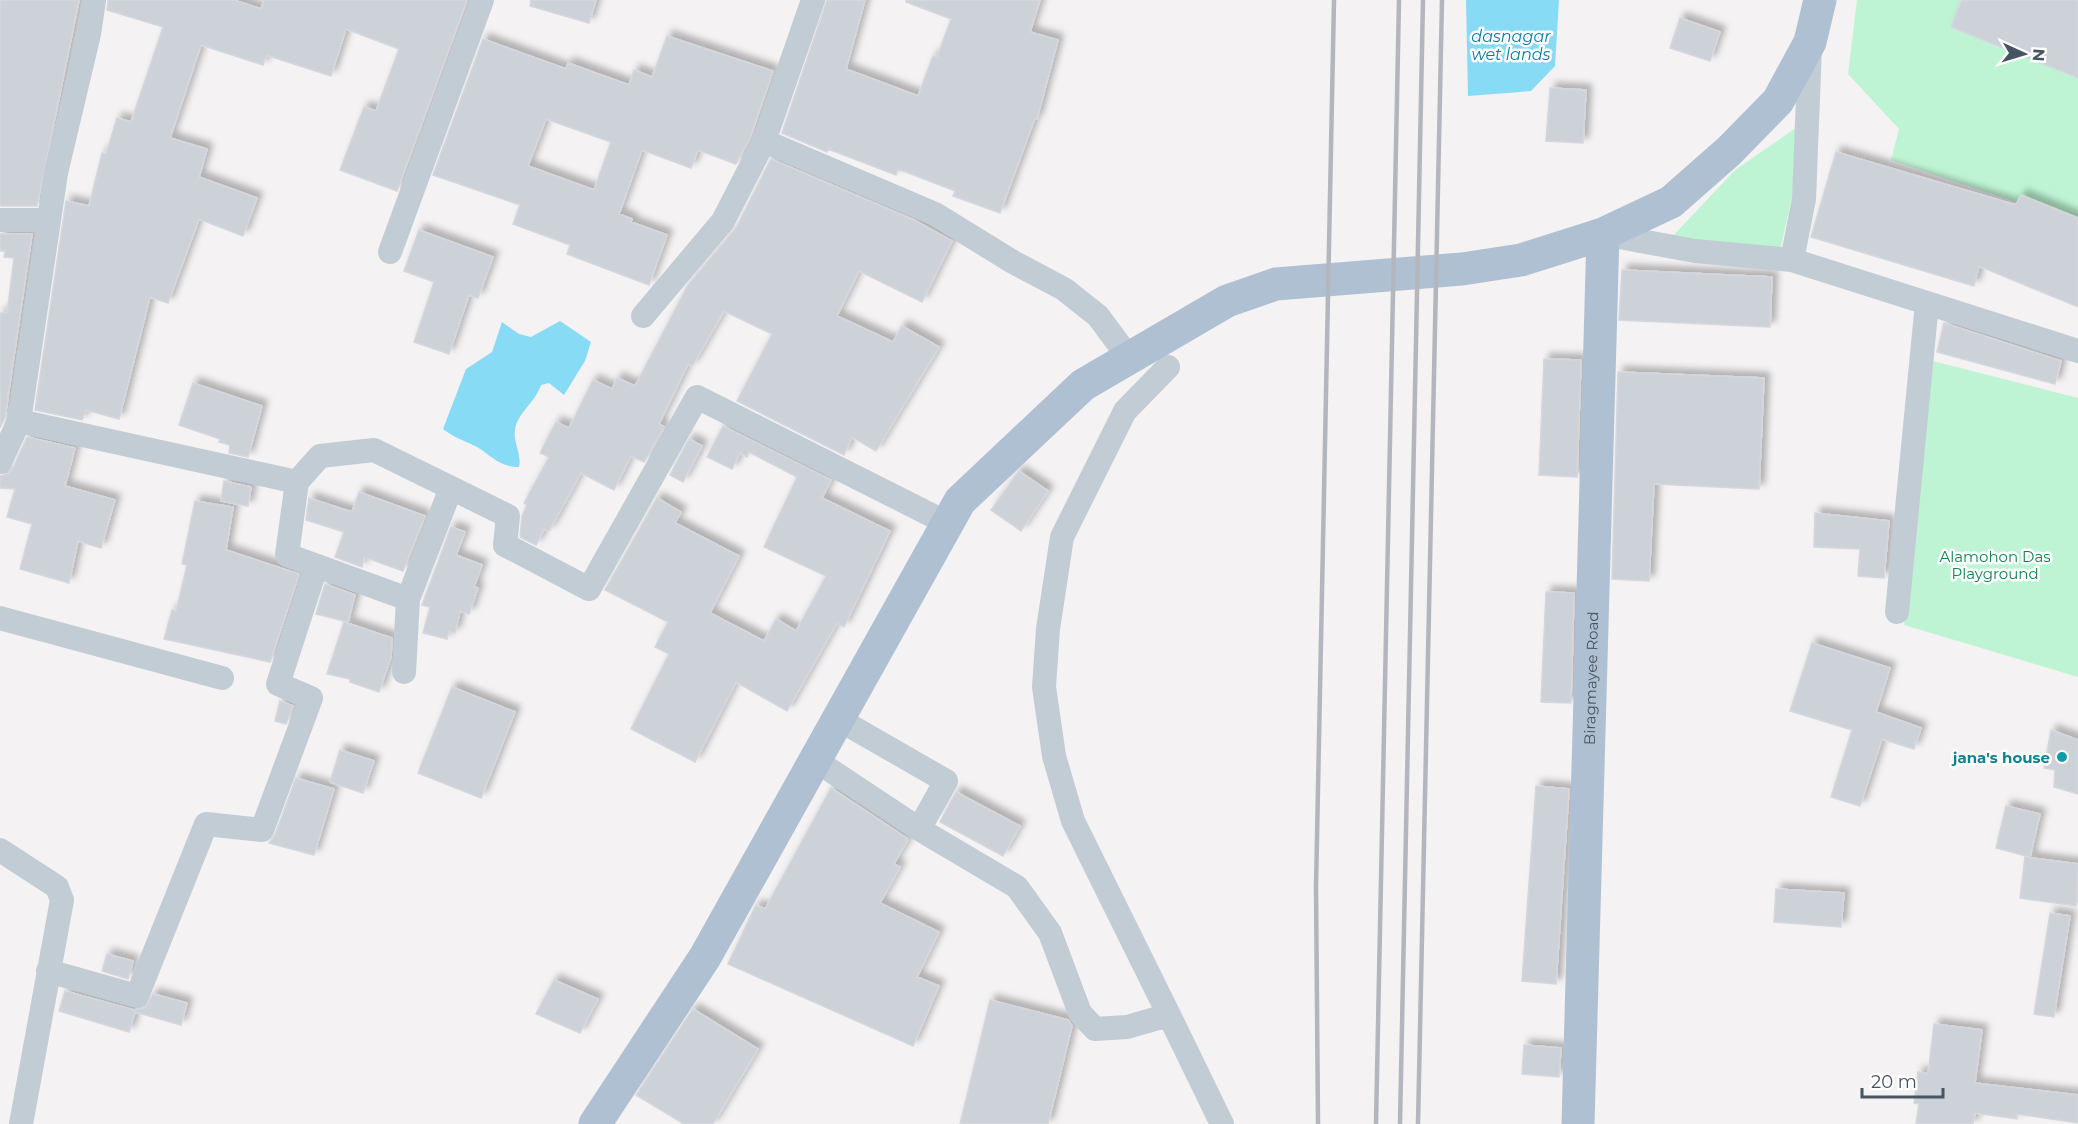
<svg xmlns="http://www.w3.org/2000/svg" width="2078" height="1124" font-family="Montserrat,sans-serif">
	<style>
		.green { fill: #bef4d4 }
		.water { fill: #87dbf5 }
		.building { fill: #cdd1d8; stroke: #d5d7de; stroke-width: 1.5; fill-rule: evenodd; filter: url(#shadow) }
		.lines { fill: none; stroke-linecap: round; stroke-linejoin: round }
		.minor { stroke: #c2ccd4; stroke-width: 24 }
		.primary { stroke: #afc0d3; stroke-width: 33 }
		.rail { stroke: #b3b7bd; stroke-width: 4.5 }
		.culture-dot { fill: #0f9aa8; stroke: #fff; stroke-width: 2 }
		.labels { text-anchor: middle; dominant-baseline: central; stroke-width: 5; stroke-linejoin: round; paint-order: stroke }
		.park-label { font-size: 15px; fill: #0e874e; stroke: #fff }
		.street-label { font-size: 15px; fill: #475462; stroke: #fff }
		.culture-label { font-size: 15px; font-weight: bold; fill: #0d838f; stroke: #fff; text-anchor: end }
		.water-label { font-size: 16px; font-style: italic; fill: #037ca2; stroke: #fff }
	</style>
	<defs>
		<filter id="shadow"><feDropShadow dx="5.5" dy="-5.5" stdDeviation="3" flood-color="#0004"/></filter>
	</defs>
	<rect width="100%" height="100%" fill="#f4f2f2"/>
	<path class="green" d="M 1857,0 L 2078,0 L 2078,223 L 1891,160 L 1899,129 L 1848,74 Z
		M 1803,123 L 1792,197 L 1780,251 L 1671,238 L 1735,170 Z
		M 1933,361 L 2078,398 L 2078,677 L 1904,625 Z"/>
	<path class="water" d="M 1466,0 L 1559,0 L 1555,66 L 1531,91 L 1468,96 Z
		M 560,321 L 591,342 L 585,361 L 564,395 L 549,383 L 541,385 C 536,402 517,413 515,430 C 513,442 522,455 519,467 C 499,467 492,456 477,447 C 465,441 453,437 443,429 L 466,369 L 492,352 L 502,322 L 519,334 L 531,337 Z"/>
	<path class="building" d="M 0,0 L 79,0 L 37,206 L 0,206 Z
		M 108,0 L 234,0 L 261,9 L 264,0 L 467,0 L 397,191 L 340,170 L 364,107 L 376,111 L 399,49 L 346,29 L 331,76 L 266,55 L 263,65 L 201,45 L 170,138 L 207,149 L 199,177 L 257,198 L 243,236 L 199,219 L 168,303 L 150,297 L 119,419 L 86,410 L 82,420 L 35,410 L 66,201 L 89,206 L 102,153 L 106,154 L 117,118 L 131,122 L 163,27 L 107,10 Z
		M 531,0 L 596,0 L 589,23 L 530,6 Z
		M 827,0 L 865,0 L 846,69 L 918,96 L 933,56 L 937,57 L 951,19 L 906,2 L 906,0 L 1040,0 L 1030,32 L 1058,40 L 1037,119 L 1035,118 L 1000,213 L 953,196 L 955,191 L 898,169 L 896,175 L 828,149 L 827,152 L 782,133 Z
		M 1962,0 L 2078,0 L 2078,78 L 1951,27 Z
		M 1680,18 L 1720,32 L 1710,61 L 1670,48 Z
		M 667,36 L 773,71 L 751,135 L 736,164 L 698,150 L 691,168 L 642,150 L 619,214 L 632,219 L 631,222 L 667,235 L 649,285 L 567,254 L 570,245 L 513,224 L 520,205 L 433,175 L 483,39 L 566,69 L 568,63 L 629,85 L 634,70 L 652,77 ZM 546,119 L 611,142 L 594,190 L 528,166 Z
		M 1550,88 L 1586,90 L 1583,143 L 1546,141 Z
		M 1836,152 L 2016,205 L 2021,195 L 2078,218 L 2078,307 L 1979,266 L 1974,286 L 1811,237 Z
		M 771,159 L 914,220 L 952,241 L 922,302 L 859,271 L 837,316 L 893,342 L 902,326 L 939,347 L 876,451 L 852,437 L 844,455 L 737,401 L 772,334 L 724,311 L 692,366 L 688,364 L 659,424 L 664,427 L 644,462 L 631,456 L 614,490 L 581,473 L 549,531 L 544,529 L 536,545 L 520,537 L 522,516 L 527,505 L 524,503 L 549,457 L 540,453 L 556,422 L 569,428 L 593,380 L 612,389 L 617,378 L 635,386 L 688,285 L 736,228 Z
		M 419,230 L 493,257 L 478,298 L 469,295 L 449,354 L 414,342 L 434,282 L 404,271 Z
		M 0,234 L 32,234 L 5,417 L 0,428 L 0,313 L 7,313 L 14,258 L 4,257 L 5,251 L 0,251 Z
		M 1622,270 L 1772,277 L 1770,327 L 1619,320 Z
		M 1944,323 L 2061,361 L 2055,384 L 1937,352 Z
		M 1544,359 L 1581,360 L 1577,477 L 1539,475 Z
		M 1618,372 L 1764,378 L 1759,489 L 1654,484 L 1649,581 L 1612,579 Z
		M 193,383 L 262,406 L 248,457 L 229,453 L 230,445 L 219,442 L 220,439 L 179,425 Z
		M 723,426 L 831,480 L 822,498 L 890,531 L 844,627 L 837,623 L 787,711 L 736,682 L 695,762 L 631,729 L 669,654 L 655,647 L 668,622 L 605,590 L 657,498 L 681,512 L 675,523 L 739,556 L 710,613 L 764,641 L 776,619 L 796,631 L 826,576 L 764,547 L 797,477 L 749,452 L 747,457 L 740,453 L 732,469 L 707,457 Z
		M 27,437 L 75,448 L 65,486 L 115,500 L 101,548 L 78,541 L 69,583 L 20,569 L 32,524 L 7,517 L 15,489 L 0,488 L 0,476 L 8,474 L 13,468 Z
		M 689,439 L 702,446 L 683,482 L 670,475 Z
		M 1019,471 L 1048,491 L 1021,531 L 991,510 Z
		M 224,481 L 251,487 L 248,506 L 221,501 Z
		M 359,492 L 425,516 L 403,571 L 364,557 L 362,567 L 335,557 L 344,532 L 306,520 L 309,498 L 352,512 Z
		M 195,501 L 233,507 L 226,550 L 299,574 L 270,662 L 164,639 L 172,610 L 176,611 L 187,565 L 182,564 Z
		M 1815,513 L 1889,521 L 1884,578 L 1858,576 L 1860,549 L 1814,547 Z
		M 451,527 L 465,532 L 456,555 L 482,565 L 474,587 L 478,588 L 469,614 L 460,611 L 455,633 L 449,631 L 447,639 L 423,633 L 430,607 L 422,605 Z
		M 325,584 L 355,595 L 348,622 L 316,614 Z
		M 1546,592 L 1574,593 L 1571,703 L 1541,702 Z
		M 344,622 L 392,638 L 391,657 L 379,692 L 350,682 L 350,679 L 327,674 Z
		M 1812,643 L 1890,668 L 1876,712 L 1921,728 L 1914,749 L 1882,739 L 1860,806 L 1831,797 L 1852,730 L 1790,711 Z
		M 452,687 L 515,712 L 481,798 L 418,773 Z
		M 280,701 L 293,706 L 286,724 L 275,721 Z
		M 2051,730 L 2078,740 L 2078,794 L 2054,787 L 2055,770 L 2044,768 Z
		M 340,750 L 374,761 L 363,793 L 330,782 Z
		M 296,778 L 334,789 L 314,855 L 269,843 L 275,835 Z
		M 1536,786 L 1569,789 L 1556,984 L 1522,981 Z
		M 831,788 L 908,839 L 894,864 L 900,867 L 880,903 L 939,932 L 917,977 L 939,986 L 913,1046 L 728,964 L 756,905 L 765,909 Z
		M 956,792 L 1020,826 L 1003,856 L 940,822 Z
		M 2006,806 L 2040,814 L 2030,857 L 1996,848 Z
		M 2025,857 L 2078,864 L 2076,906 L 2020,898 Z
		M 1776,889 L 1844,893 L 1841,927 L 1774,922 Z
		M 2050,913 L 2070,916 L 2054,1017 L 2034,1014 Z
		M 107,954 L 133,961 L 128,979 L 102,971 Z
		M 554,980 L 598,999 L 580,1033 L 536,1014 Z
		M 65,991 L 134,1010 L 146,1007 L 153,994 L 187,1003 L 181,1025 L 135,1012 L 129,1032 L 59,1011 Z
		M 990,1000 L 1068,1020 L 1072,1026 L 1048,1124 L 960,1124 Z
		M 693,1009 L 758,1049 L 713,1124 L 684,1124 L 636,1095 Z
		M 1934,1024 L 1982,1030 L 1975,1083 L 2078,1095 L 2078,1123 L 2017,1114 L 2017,1119 L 1975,1113 L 1973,1124 L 1916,1124 L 1919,1104 L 1914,1103 L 1918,1072 L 1928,1074 Z
		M 1524,1045 L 1561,1048 L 1559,1077 L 1522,1074 Z"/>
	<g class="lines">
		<path class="minor" d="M 813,0 L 764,141 L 935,214 L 1013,262 L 1064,289 L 1098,316 L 1129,358
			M 1810,47 L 1804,199 L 1792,260 L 2078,351
			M 0,220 L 48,220
			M 1603,234 L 1695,251 L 1792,260
			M 390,252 L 482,0
			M 643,316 L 723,221 L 764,141
			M 1168,367 L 1125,411 L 1062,537 L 1048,629 L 1044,687 L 1054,756 L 1073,821 L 1169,1015
			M 19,421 L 297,482 L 320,456 L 374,450 L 508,516 L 505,545 L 589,589 L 697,397 L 947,523
			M 0,462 L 19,421 L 56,173 L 89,34 L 94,0
			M 297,482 L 287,555 L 408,599
			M 1897,612 L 1927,303
			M 0,618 L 222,678
			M 404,672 L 408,599 L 451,488
			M 838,719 L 946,781 L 919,829
			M 815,760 L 919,829 L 1017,887 L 1050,933 L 1080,1013 L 1095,1029 L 1127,1027 L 1169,1015 L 1222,1124
			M 0,850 L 57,887 L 62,900 L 21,1124
			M 48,971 L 137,996 L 206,824 L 262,830 L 311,698 L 278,684 L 316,567"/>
		<g class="primary">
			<path d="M 595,1124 L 705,957 L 960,501 L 1083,385 L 1227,301 L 1276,284 L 1462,269 L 1521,260 L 1603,234 L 1671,202 L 1729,151 L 1778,101 L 1810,42 L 1820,0"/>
			<path id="s1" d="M 1578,1124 L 1603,234"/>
		</g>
		<path class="rail" d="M 1318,1124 L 1316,887 L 1334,0
			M 1376,1124 L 1399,0
			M 1400,1124 L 1423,0
			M 1418,1124 L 1442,0"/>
	</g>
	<circle class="culture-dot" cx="2062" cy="757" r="6"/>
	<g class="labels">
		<g class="park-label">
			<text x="1995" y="556">Alamohon Das<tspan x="1995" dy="17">Playground</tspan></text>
		</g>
		<g class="street-label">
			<text stroke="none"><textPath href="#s1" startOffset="446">Biragmayee Road</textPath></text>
		</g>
		<g class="culture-label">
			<text x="2050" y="757">jana's house</text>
		</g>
		<g class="water-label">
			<text x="1511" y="36">dasnagar<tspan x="1511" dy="18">wet lands</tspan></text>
		</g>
	</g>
	<g transform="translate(2024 54) rotate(94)" stroke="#ffffff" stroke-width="4.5" paint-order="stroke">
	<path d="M0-4.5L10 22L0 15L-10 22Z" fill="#475462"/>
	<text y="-9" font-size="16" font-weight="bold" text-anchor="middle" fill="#475462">N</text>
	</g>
	<path d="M1862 1088v9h81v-9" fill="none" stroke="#475462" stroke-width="3"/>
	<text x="1871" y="1088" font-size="18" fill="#475462" stroke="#ffffff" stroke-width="4.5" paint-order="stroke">20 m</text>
</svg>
